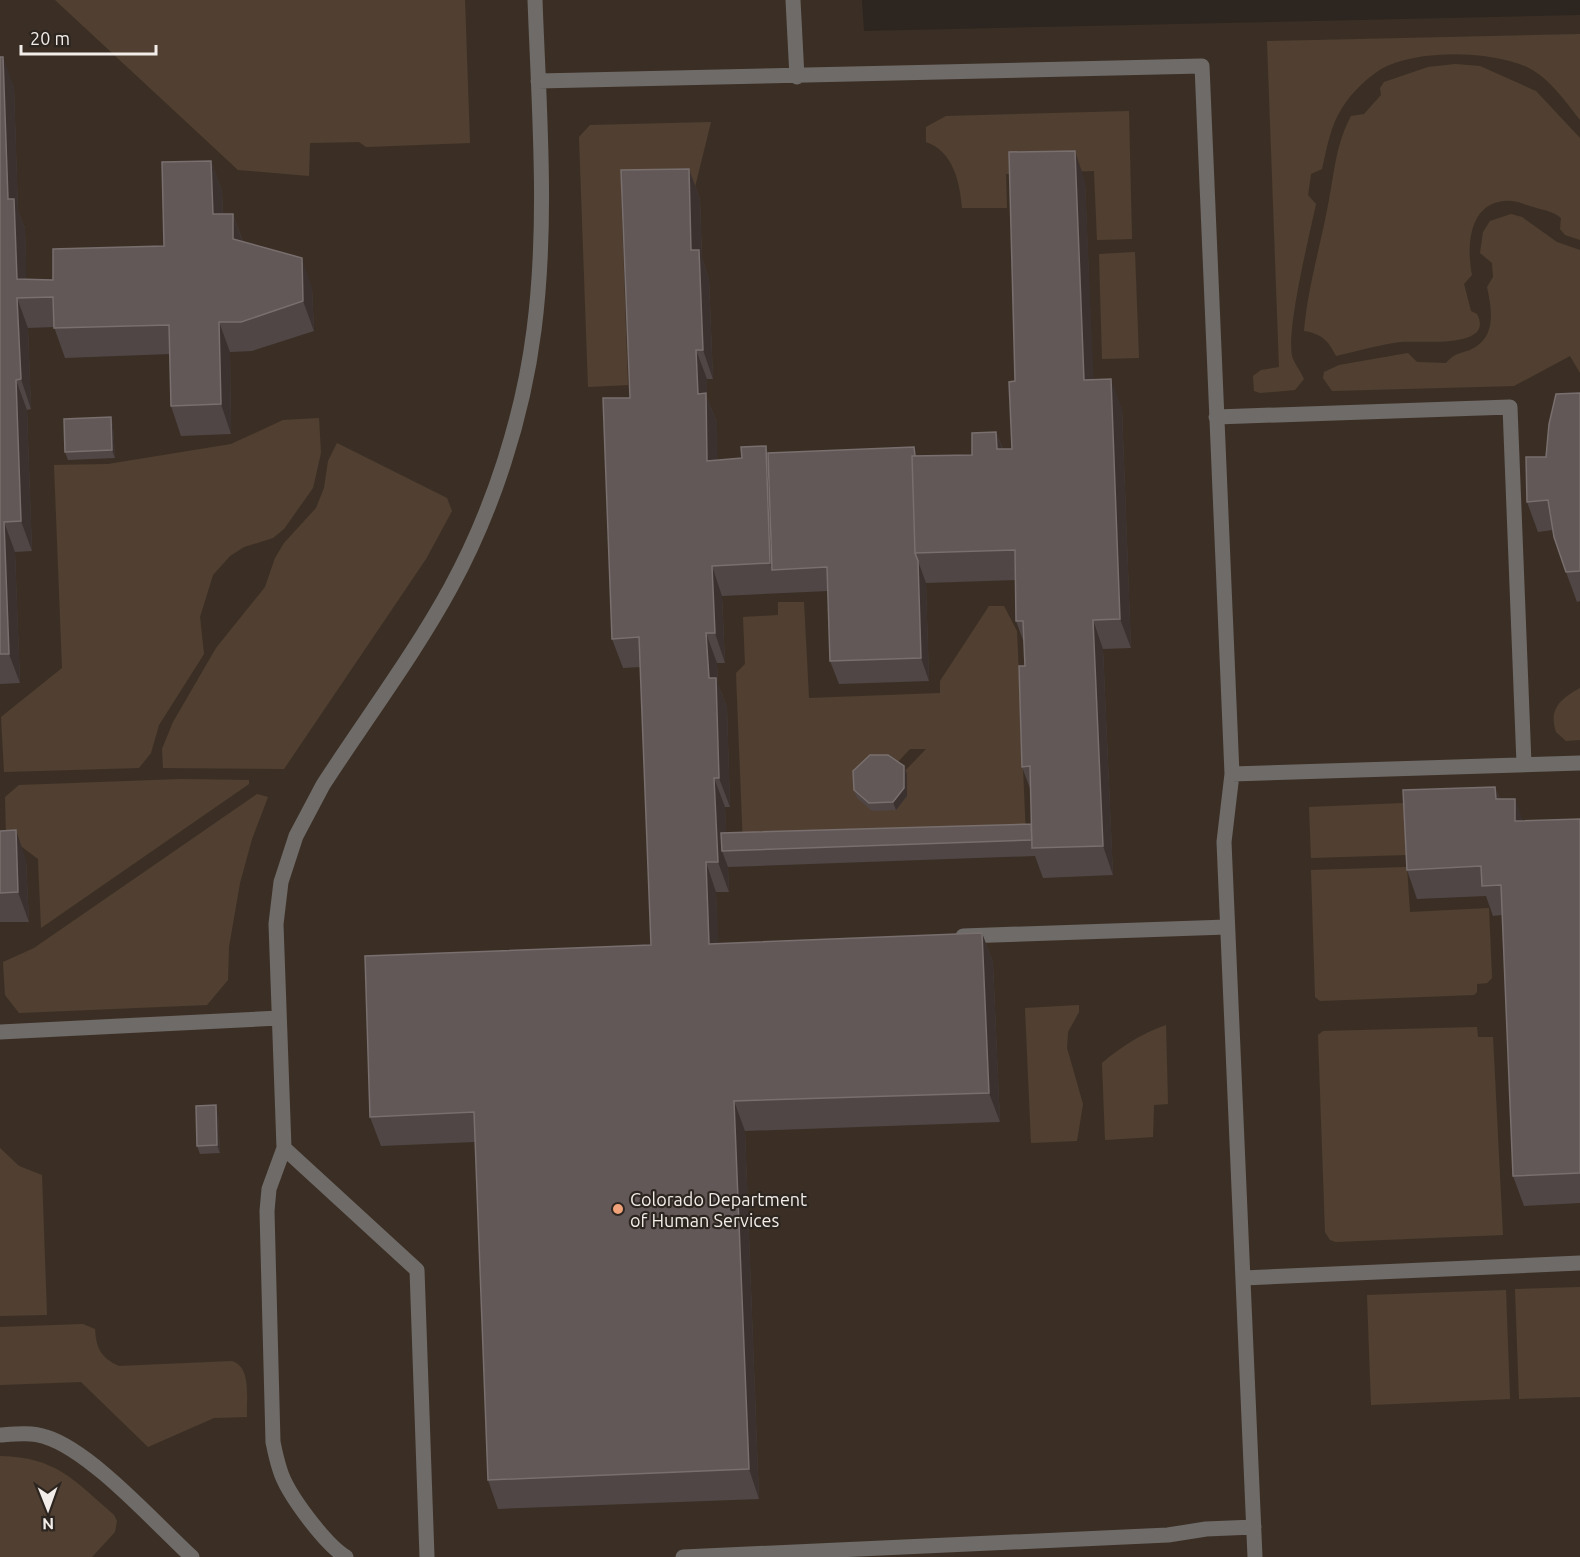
<svg xmlns="http://www.w3.org/2000/svg" width="1580" height="1557" font-family="Ubuntu,sans-serif">
	<style>
		.built { fill: #3b2f25 }
		.green { fill: #514031; fill-rule: evenodd }
		.lines { fill: none; stroke-linecap: round; stroke-linejoin: round }
		.minor { stroke: #6f6b68; stroke-width: 15 }
		.wall { fill: #504645; fill-rule: evenodd }
		.shaded-wall { fill: #3b312f }
		.building { fill: #625857; stroke: #786f6e; stroke-width: 1.5 }
		.poi-dot { fill: #f0a27a; stroke: #2d2620; stroke-width: 2 }
		.labels { text-anchor: middle; dominant-baseline: central; stroke-width: 4.5; stroke-linejoin: round; paint-order: stroke }
		.poi-label { font-size: 18px; fill: #f2ede9; stroke: #2d2620; text-anchor: start }
	</style>
	<rect width="100%" height="100%" fill="#2d2620"/>
	<path class="built" d="M 0,0 L 862,0 L 864,31 L 1580,15 L 1580,1557 L 0,1557 Z"/>
	<path class="green" d="M 55,0 L 465,0 L 470,143 L 366,147 L 359,142 L 310,143 L 309,176 L 238,170 Z
		M 1580,34 L 1580,120 C 1566,102 1550,79 1529,68 C 1492,50 1416,49 1381,69 C 1367,78 1351,93 1342,108 C 1330,126 1327,148 1322,169 L 1311,174 L 1308,195 L 1316,204 C 1310,233 1284,337 1293,359 C 1296,366 1301,372 1304,379 L 1295,390 L 1260,393 L 1254,391 L 1253,376 L 1261,370 L 1279,367 L 1267,41 Z
		M 1455,64 L 1480,66 L 1536,91 L 1580,138 L 1580,240 L 1565,235 L 1560,229 L 1561,218 C 1551,210 1542,210 1530,206 C 1525,205 1518,201 1512,201 C 1469,198 1466,245 1472,275 L 1464,284 L 1471,311 L 1477,314 C 1496,350 1416,340 1400,342 C 1378,345 1357,351 1336,356 C 1328,340 1322,334 1304,331 C 1308,286 1321,244 1329,200 C 1335,168 1336,145 1351,116 L 1364,114 L 1381,95 L 1380,88 L 1384,82 L 1428,67 Z
		M 1129,111 L 1132,239 L 1097,240 L 1094,171 L 1006,174 L 1007,208 L 962,208 C 960,182 953,151 926,142 L 926,127 L 946,116 Z
		M 711,122 L 695,187 L 621,189 L 628,385 L 588,387 L 579,137 L 590,125 Z
		M 1511,214 L 1522,217 L 1557,242 L 1580,250 L 1580,373 L 1570,356 L 1514,386 L 1332,391 L 1323,378 L 1324,372 L 1339,365 L 1408,353 L 1417,362 L 1446,363 C 1455,353 1459,354 1470,350 C 1497,338 1492,310 1487,287 L 1493,277 L 1492,263 L 1480,253 L 1483,232 L 1490,221 Z
		M 1135,252 L 1139,358 L 1102,359 L 1099,254 Z
		M 319,418 L 321,453 L 313,488 L 284,529 L 273,538 L 244,547 L 230,556 L 213,575 L 200,617 L 204,654 L 159,725 L 151,753 L 139,768 L 4,772 L 1,717 L 62,668 L 54,465 L 108,464 L 231,444 L 283,420 Z
		M 337,443 L 447,498 L 452,511 L 426,559 L 284,769 L 163,768 L 162,749 L 173,722 L 216,648 L 265,587 L 275,558 L 284,543 L 316,508 L 324,488 L 328,461 Z
		M 778,602 L 804,602 L 809,698 L 940,693 L 940,681 L 989,606 L 1004,606 L 1017,631 L 1026,837 L 743,846 L 736,673 L 745,664 L 743,617 L 778,615 ZM 910,749 L 926,749 L 904,772 L 907,775 L 907,796 L 895,765 Z
		M 1580,688 L 1580,740 L 1566,741 L 1556,732 C 1548,708 1562,698 1580,688 Z
		M 181,779 L 249,780 L 249,784 L 41,928 L 38,859 L 6,835 L 5,797 L 19,785 Z
		M 257,794 L 268,797 L 252,839 L 240,883 L 229,947 L 228,980 L 207,1005 L 19,1013 L 5,995 L 3,962 L 34,948 Z
		M 1404,803 L 1406,855 L 1311,858 L 1309,807 Z
		M 1407,867 L 1410,912 L 1489,908 L 1492,978 L 1487,983 L 1477,984 L 1477,992 L 1474,995 L 1320,1001 L 1315,997 L 1311,870 Z
		M 1079,1005 L 1079,1012 L 1068,1032 L 1067,1048 L 1083,1104 L 1077,1141 L 1031,1143 L 1025,1008 Z
		M 1166,1025 L 1168,1104 L 1154,1105 L 1153,1137 L 1105,1140 L 1102,1063 C 1122,1046 1141,1034 1166,1025 Z
		M 1477,1027 L 1478,1037 L 1493,1037 L 1503,1235 L 1336,1242 L 1330,1240 L 1325,1232 L 1318,1035 L 1323,1031 Z
		M 0,1148 L 19,1166 L 42,1175 L 47,1315 L 0,1316 Z
		M 1580,1287 L 1580,1397 L 1519,1399 L 1515,1289 Z
		M 1506,1290 L 1510,1399 L 1371,1405 L 1367,1295 Z
		M 83,1324 L 95,1329 C 96,1348 101,1358 119,1366 L 232,1361 C 252,1367 246,1399 247,1417 L 214,1418 L 148,1447 L 81,1382 L 0,1385 L 0,1327 Z
		M 0,1456 C 56,1457 74,1480 114,1515 L 117,1521 L 115,1532 L 92,1557 L 0,1557 Z"/>
	<g class="lines">
		<path class="minor" d="M 793,0 L 797,77
			M 538,81 L 1202,66 L 1232,774 L 1224,842 L 1255,1557
			M 1216,417 L 1510,407 L 1524,764
			M 1232,774 L 1580,763
			M 963,936 L 1227,927
			M 0,1032 L 279,1018
			M 284,1148 L 417,1270 L 427,1557
			M 1243,1278 L 1580,1263
			M 0,1435 C 14,1434 32,1432 46,1437 C 91,1451 155,1523 192,1557
			M 346,1557 C 326,1545 287,1494 280,1470 C 277,1461 275,1452 273,1442 L 267,1211 L 269,1189 L 284,1148 L 276,924 L 281,882 L 296,836 L 323,785 C 365,720 414,655 451,587 C 493,510 523,417 534,330 C 548,222 539,109 535,0
			M 683,1557 L 1168,1535 L 1206,1529 L 1254,1527"/>
	</g>
	<path class="wall" d="M 0,57 L 14,87 L 18,211 L 25,228 L 26,279 L 53,280 L 164,246 L 211,161 L 222,191 L 223,214 L 233,214 L 243,242 L 312,288 L 314,331 L 252,351 L 230,352 L 231,434 L 181,436 L 171,406 L 170,354 L 65,358 L 54,327 L 28,328 L 31,409 L 27,410 L 32,551 L 15,552 L 20,683 L 0,684 Z
		M 689,169 L 700,199 L 702,258 L 709,279 L 713,379 L 707,379 L 707,398 L 717,422 L 717,460 L 742,458 L 766,446 L 768,453 L 918,456 L 972,455 L 996,432 L 1003,449 L 1012,449 L 1015,381 L 1085,181 L 1093,380 L 1122,409 L 1131,648 L 1103,649 L 1113,875 L 1043,878 L 1035,856 L 728,867 L 729,892 L 716,892 L 718,944 L 982,933 L 993,963 L 1000,1122 L 745,1131 L 759,1499 L 498,1509 L 488,1480 L 475,1142 L 381,1146 L 370,1117 L 651,945 L 641,667 L 623,668 L 612,639 L 630,398 ZM 1016,580 L 1016,621 L 1024,643 L 1025,666 L 1022,767 L 1031,791 L 1031,824 L 726,833 L 725,807 L 730,807 L 727,707 L 718,684 L 717,663 L 725,663 L 722,596 L 828,591 L 830,661 L 839,684 L 929,681 L 926,583 Z
		M 1580,393 L 1580,601 L 1577,602 L 1566,572 L 1553,530 L 1538,532 L 1527,502 L 1546,457 Z
		M 111,417 L 113,426 L 115,458 L 68,460 L 65,452 Z
		M 904,766 L 907,774 L 907,796 L 896,810 L 872,811 L 857,798 L 854,790 Z
		M 1495,787 L 1500,799 L 1523,821 L 1580,819 L 1580,1203 L 1524,1206 L 1513,1176 L 1502,915 L 1493,916 L 1486,896 L 1417,899 L 1407,870 Z
		M 0,831 L 26,860 L 29,922 L 0,922 Z
		M 218,1113 L 220,1153 L 200,1154 L 197,1146 Z"/>
	<path class="shaded-wall" d="M 3,57 L 14,87 L 18,211 L 25,228 L 27,298 L 17,279 L 8,199 Z
		M 1075,151 L 1085,181 L 1095,410 L 1084,380 Z
		M 211,161 L 222,191 L 224,244 L 213,214 Z
		M 689,169 L 700,199 L 702,258 L 709,279 L 713,379 L 703,350 L 691,250 Z
		M 233,214 L 243,243 L 233,239 Z
		M 302,258 L 312,288 L 314,331 L 303,301 Z
		M 17,298 L 28,328 L 31,409 L 21,379 Z
		M 219,322 L 230,352 L 231,434 L 221,404 Z
		M 696,350 L 707,379 L 707,398 L 717,422 L 718,490 L 707,461 L 698,394 Z
		M 1111,379 L 1122,409 L 1131,648 L 1120,619 Z
		M 16,380 L 27,410 L 32,551 L 21,521 Z
		M 111,417 L 113,426 L 115,458 L 112,450 Z
		M 996,432 L 1007,461 L 997,449 Z
		M 766,446 L 777,476 L 772,570 L 770,563 Z
		M 4,522 L 15,552 L 20,683 L 9,654 Z
		M 918,561 L 926,583 L 929,681 L 921,658 Z
		M 712,566 L 722,596 L 725,663 L 715,633 Z
		M 1093,620 L 1103,649 L 1113,875 L 1103,846 Z
		M 706,633 L 717,663 L 718,684 L 727,707 L 730,807 L 719,778 L 709,678 Z
		M 904,766 L 907,774 L 907,796 L 896,810 L 893,802 Z
		M 714,778 L 725,807 L 727,851 L 722,851 L 728,867 L 729,892 L 718,862 Z
		M 1495,787 L 1506,816 L 1496,799 Z
		M 1515,799 L 1526,829 L 1515,821 Z
		M 16,830 L 26,860 L 29,922 L 18,892 Z
		M 706,862 L 716,892 L 720,974 L 709,944 Z
		M 982,933 L 993,963 L 1000,1122 L 989,1093 Z
		M 734,1101 L 745,1131 L 759,1499 L 749,1469 Z
		M 216,1105 L 218,1113 L 220,1153 L 217,1145 Z"/>
	<path class="building" d="M 0,57 L 3,57 L 8,199 L 14,199 L 17,279 L 53,280 L 53,249 L 164,246 L 162,162 L 211,161 L 213,214 L 233,214 L 233,239 L 302,258 L 303,301 L 241,322 L 219,322 L 221,404 L 171,406 L 169,325 L 54,328 L 53,297 L 17,298 L 21,379 L 16,380 L 21,521 L 4,522 L 9,654 L 0,654 Z
		M 1075,151 L 1084,380 L 1111,379 L 1120,619 L 1093,620 L 1103,846 L 1032,848 L 1030,766 L 1022,767 L 1019,666 L 1025,666 L 1023,621 L 1016,621 L 1015,550 L 915,553 L 912,456 L 972,455 L 972,433 L 996,432 L 997,449 L 1012,449 L 1009,382 L 1015,381 L 1009,152 Z
		M 689,169 L 691,250 L 699,250 L 703,350 L 696,350 L 698,394 L 706,393 L 707,461 L 742,458 L 741,447 L 766,446 L 770,563 L 712,566 L 715,633 L 706,633 L 709,678 L 716,678 L 719,778 L 714,778 L 718,862 L 706,862 L 709,944 L 982,933 L 989,1093 L 734,1101 L 749,1469 L 488,1480 L 474,1112 L 370,1117 L 365,956 L 651,945 L 639,637 L 612,639 L 603,398 L 630,398 L 621,170 Z
		M 1580,393 L 1580,571 L 1566,572 L 1554,537 L 1548,500 L 1527,502 L 1526,457 L 1546,457 L 1549,424 L 1556,394 Z
		M 111,417 L 112,450 L 65,452 L 64,419 Z
		M 914,447 L 915,456 L 912,456 L 915,553 L 918,561 L 921,658 L 830,661 L 827,567 L 772,570 L 768,453 Z
		M 870,755 L 888,755 L 904,766 L 904,788 L 893,802 L 869,803 L 854,790 L 853,771 Z
		M 1495,787 L 1496,799 L 1515,799 L 1515,821 L 1580,819 L 1580,1173 L 1513,1176 L 1501,885 L 1482,886 L 1481,866 L 1407,870 L 1403,790 Z
		M 1031,824 L 1032,840 L 722,851 L 721,833 Z
		M 16,830 L 18,892 L 0,893 L 0,831 Z
		M 216,1105 L 217,1145 L 197,1146 L 196,1106 Z"/>
	<circle class="poi-dot" cx="618" cy="1209" r="6"/>
	<g class="labels">
		<g class="poi-label">
			<text x="630" y="1199">Colorado Department<tspan x="630" dy="21">of Human Services</tspan></text>
		</g>
	</g>
	<g transform="translate(48 1509) rotate(179)" stroke="#2d2620" stroke-width="4.5" paint-order="stroke">
	<path d="M0-4.5L10 22L0 15L-10 22Z" fill="#f2ede9"/>
	<text y="-9" font-size="16" font-weight="bold" text-anchor="middle" fill="#f2ede9">N</text>
	</g>
	<path d="M21 45v9h135v-9" fill="none" stroke="#f2ede9" stroke-width="3"/>
	<text x="30" y="45" font-size="18" fill="#f2ede9" stroke="#2d2620" stroke-width="4.5" paint-order="stroke">20 m</text>
</svg>
